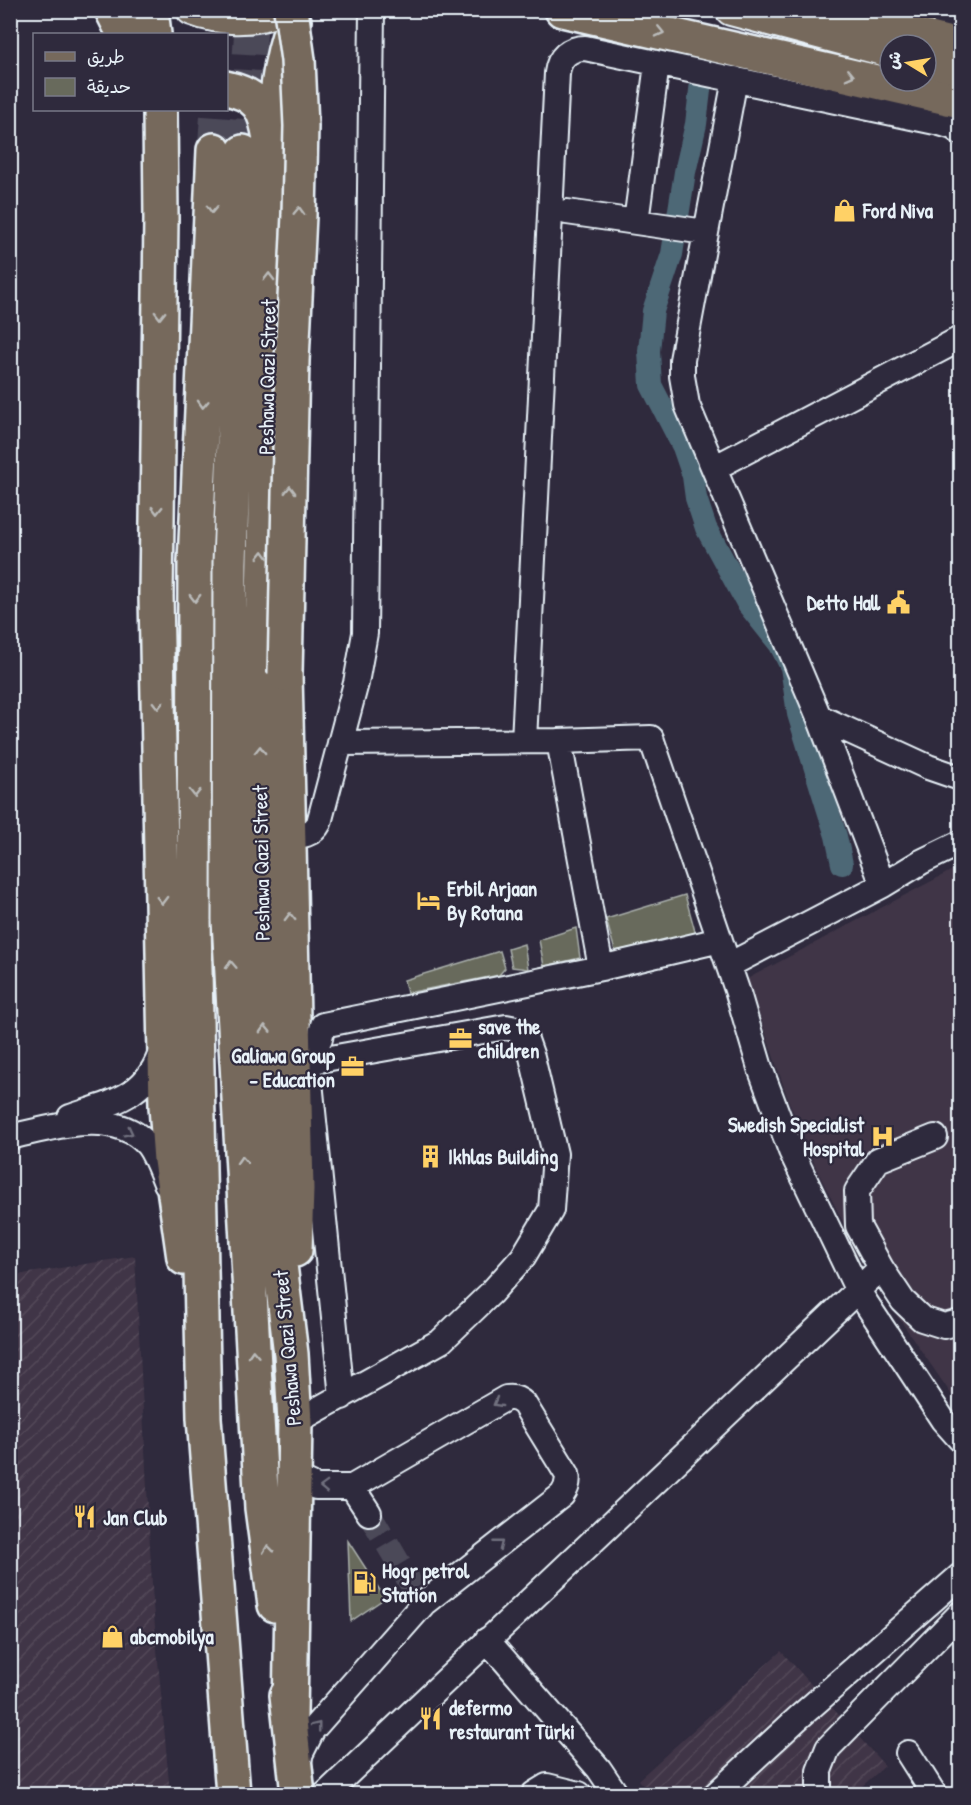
<svg xmlns="http://www.w3.org/2000/svg" width="971" height="1805" font-family="'Patrick Hand','Playpen Sans Arabic',sans-serif">
	<style>
		.built { fill: #413647 }
		.industrial { fill: url(#industrial-furrows) }
		.green { fill: #686a5c; stroke: #a8aeaa; stroke-width: 1.5 }
		.lines { fill: none; stroke-linecap: round; stroke-linejoin: round }
		.canal { stroke: #4e6776; stroke-width: 22 }
		.minor-tunnel { stroke: #4b4859; stroke-width: 24; stroke-dasharray: 24 12; stroke-linecap: butt }
		.highway-tunnel { stroke: #4b4859; stroke-width: 33; stroke-dasharray: 33 16; stroke-linecap: butt }
		.minor-casing { stroke: #e8f1f8; stroke-width: 28 }
		.major-casing { stroke: #e8f1f8; stroke-width: 34 }
		.highway-casing { stroke: #e8f1f8; stroke-width: 38 }
		.minor { stroke: #2f2a3d; stroke-width: 24 }
		.major { stroke: #76695c; stroke-width: 30 }
		.highway { stroke: #76695c; stroke-width: 33 }
		.highway-bridge-casing { stroke: #e8f1f8; stroke-width: 38; stroke-linecap: butt }
		.highway-bridge { stroke: #76695c; stroke-width: 33 }
		.oneway { stroke: #babbba }
		.oneway2 { stroke: #70707e }
		.labels { text-anchor: middle; dominant-baseline: central; stroke-width: 4.5; stroke-linejoin: round; paint-order: stroke }
		.poi-label { font-size: 21px; font-weight: bold; fill: #e8f1f8; stroke: #2f2a3d; text-anchor: start }
		.street-label { font-size: 21px; fill: #e8f1f8; stroke: #2f2a3d }
	</style>
	<defs>
		<pattern id="industrial-furrows" width="10" height="10" patternUnits="userSpaceOnUse" patternTransform="scale(1.5)"><rect width="10" height="10" fill="#413647"/><path d="M-1 1l2-2M0 10L10 0M9 11l2-2" fill="none" stroke="#534a59"/></pattern>
	</defs>
	<rect width="100%" height="100%" fill="#2f2a3d"/>
	<filter id="ink" filterUnits="userSpaceOnUse"><feTurbulence type="fractalNoise" baseFrequency=".0167" numOctaves="2"/><feDisplacementMap in="SourceGraphic" scale="12" xChannelSelector="R" yChannelSelector="G"/><feConvolveMatrix kernelMatrix="1 2 1 2 8 2 1 2 1" color-interpolation-filters="sRGB"/></filter>
	<g filter="url(#ink)">
		<path class="built" d="M 960,866 L 960,1407 L 896,1314 L 861,1258 L 817,1170 L 789,1102 L 747,979 Z"/>
		<path class="industrial" d="M 135,1256 L 153,1605 L 170,1794 L 11,1794 L 11,1276 Z
			M 781,1651 L 885,1766 L 853,1794 L 651,1794 L 638,1780 Z"/>
		<path class="green" d="M 685,895 L 696,935 L 615,951 L 606,919 Z
			M 576,928 L 580,958 L 544,966 L 539,940 Z
			M 524,944 L 528,969 L 512,967 L 508,949 Z
			M 500,951 L 505,968 L 499,975 L 407,993 L 404,980 Z
			M 348,1541 L 385,1598 L 351,1621 Z"/>
		<g class="lines">
			<path class="canal" d="M 701,82 L 696,124 L 685,172 L 672,254 L 653,311 L 649,351 L 651,385 L 683,447 L 693,476 L 696,498 L 706,528 L 748,605 L 780,645 L 791,667 L 798,714 L 836,836 L 842,864"/>
			<path class="minor-tunnel" d="M 369,1513 L 414,1589"/>
			<path class="highway-tunnel" d="M 214,150 L 217,110
				M 243,152 L 252,10"/>
			<defs>
				<path id="minor" d="M 945,40 L 946,10
					M 735,79 L 682,360 L 682,376 L 687,405 L 819,717 L 883,885
					M 567,212 L 705,232
					M 636,222 L 657,64
					M 714,468 L 960,339
					M 819,717 L 928,767 L 960,778
					M 524,741 L 557,73 C 559,57 569,48 585,48 L 940,123 L 953,127 L 960,132
					M 559,741 L 651,738 L 738,993 L 760,1068 L 791,1151 L 858,1291 L 943,1420 L 960,1439
					M 340,743 L 559,741 L 601,968
					M 288,837 C 301,836 313,835 319,823 L 356,683 L 365,633 L 372,10
					M 729,965 L 883,885 L 921,862 L 960,843
					M 303,1071 L 320,1038 L 323,1025 L 601,968 L 720,940
					M 70,1117 C 111,1103 148,1097 162,1049
					M 10,1137 C 52,1128 114,1106 148,1145 C 156,1156 161,1171 166,1183
					M 935,1137 L 878,1160 L 857,1191 L 858,1226 L 881,1268 L 903,1301 L 922,1319 L 944,1326 L 960,1322
					M 295,1422 L 441,1341 L 491,1293 L 523,1257 L 551,1210 L 555,1154 L 532,1057 L 526,1040 L 516,1029 L 506,1027 L 308,1062 L 342,1397
					M 294,1469 L 303,1481 L 316,1487 L 352,1487 L 506,1398 C 513,1397 519,1399 524,1404 L 567,1474 C 569,1482 567,1488 562,1495 L 424,1603 L 313,1729 L 301,1753 L 297,1768
					M 352,1487 L 369,1513
					M 487,1640 L 599,1769 L 616,1794
					M 908,1753 L 934,1794
					M 326,1794 L 881,1268
					M 534,1794 L 547,1786 L 579,1794
					M 716,1794 L 797,1719 L 960,1576
					M 819,1794 L 819,1771 L 828,1748 L 960,1614"/>
				<path id="major" d="M 192,10 C 218,20 253,22 279,10
					M 731,10 L 890,52
					M 823,10 L 960,45
					M 926,62 L 960,71"/>
				<path id="highway" d="M 112,10 L 124,34
					M 151,10 L 154,34
					M 562,10 L 960,101
					M 226,88 C 258,95 265,108 270,139
					M 160,110 L 161,219 L 156,595 L 166,1106 L 170,1160 L 184,1258
					M 214,150 L 195,562 L 194,921 L 204,1418 L 233,1794
					M 243,152 L 230,563 L 229,920 L 262,1508 L 275,1605
					M 285,674 L 297,1189 L 295,1250
					M 287,1695 L 298,1794
					M 290,1716 L 295,1422 L 291,1354 L 273,1208 L 258,852 L 272,159 C 275,112 277,65 294,21"/>
			</defs>
			<use href="#minor" class="minor-casing"/>
			<use href="#major" class="major-casing"/>
			<use href="#highway" class="highway-casing"/>
			<use href="#minor" class="minor"/>
			<use href="#major" class="major"/>
			<use href="#highway" class="highway"/>
			<defs>
				<path id="highway-bridge" d="M 285,674 L 292,361 L 299,215 L 301,126 L 298,60 L 291,10"/>
			</defs>
			<use href="#highway-bridge" class="highway-bridge-casing"/>
			<use href="#highway-bridge" class="highway-bridge"/>
		</g>
		<defs><path id="oneway-chevron" d="M-2-3.5L2.5 0L-2 3.5" fill="none" stroke-width="1.6" stroke-linecap="round" stroke-linejoin="round" transform="scale(1.5)"/></defs>
		<g class="oneway">
			<use href="#oneway-chevron" transform="translate(660 32) rotate(13)"/>
			<use href="#oneway-chevron" transform="translate(850 75) rotate(13)"/>
			<use href="#oneway-chevron" transform="translate(212 209) rotate(92)"/>
			<use href="#oneway-chevron" transform="translate(299 211) rotate(-88)"/>
			<use href="#oneway-chevron" transform="translate(269 277) rotate(-89)"/>
			<use href="#oneway-chevron" transform="translate(160 315) rotate(91)"/>
			<use href="#oneway-chevron" transform="translate(203 404) rotate(93)"/>
			<use href="#oneway-chevron" transform="translate(290 490) rotate(-89)"/>
			<use href="#oneway-chevron" transform="translate(157 510) rotate(91)"/>
			<use href="#oneway-chevron" transform="translate(263 555) rotate(-89)"/>
			<use href="#oneway-chevron" transform="translate(195 598) rotate(90)"/>
			<use href="#oneway-chevron" transform="translate(158 705) rotate(89)"/>
			<use href="#oneway-chevron" transform="translate(260 750) rotate(-89)"/>
			<use href="#oneway-chevron" transform="translate(195 793) rotate(90)"/>
			<use href="#oneway-chevron" transform="translate(162 900) rotate(89)"/>
			<use href="#oneway-chevron" transform="translate(290 917) rotate(-91)"/>
			<use href="#oneway-chevron" transform="translate(231 965) rotate(-93)"/>
			<use href="#oneway-chevron" transform="translate(265 1029) rotate(-92)"/>
			<use href="#oneway-chevron" transform="translate(242 1160) rotate(-93)"/>
			<use href="#oneway-chevron" transform="translate(253 1354) rotate(-93)"/>
			<use href="#oneway-chevron" transform="translate(268 1549) rotate(-97)"/>
		</g>
		<g class="oneway2">
			<use href="#oneway-chevron" transform="translate(129 1132) rotate(27)"/>
			<use href="#oneway-chevron" transform="translate(497 1403) rotate(150)"/>
			<use href="#oneway-chevron" transform="translate(324 1487) rotate(-178)"/>
			<use href="#oneway-chevron" transform="translate(499 1544) rotate(-38)"/>
			<use href="#oneway-chevron" transform="translate(317 1726) rotate(-52)"/>
		</g>
	</g>
	<defs>
		<symbol id="shop-bare" viewBox="-9 -9 18 18"><path d="M-5-2.5h2.3a2.7 3.5 0 0 1 5.4 0H5L5.5 6h-11ZM-1.5-2.5h3a1.5 2.3 0 0 0-3 0Z" fill="#ffd166" stroke="#2f2a3d" stroke-width="2.5" paint-order="stroke"/></symbol>
		<symbol id="civic-bare" viewBox="-9 -9 18 18"><path d="M-.6-6.5H3V-4.5H.6V-3L4-1V1h2V6H-6V1h2V-1L-.6-3ZM-1.2 2.5V6h2.4V2.5Z" fill="#ffd166" stroke="#2f2a3d" stroke-width="2.5" paint-order="stroke"/></symbol>
		<symbol id="hotel-bare" viewBox="-9 -9 18 18"><path d="M-6-4.5h1.5V1H6V5H4.5V3h-9V5H-6ZM-4 0a1.8 1.8 0 1 1 3.6 0ZM.5 0V-2.5h3Q6-2.5 6 0Z" fill="#ffd166" stroke="#2f2a3d" stroke-width="2.5" paint-order="stroke"/></symbol>
		<symbol id="office-bare" viewBox="-9 -9 18 18"><path d="M-6-3h4V-5.5h4V-3h4V5H-6ZM-1-4.5V-3h2v-1.5ZM-6 0V1H6V0Z" fill="#ffd166" stroke="#2f2a3d" stroke-width="2.5" paint-order="stroke"/></symbol>
		<symbol id="hospital-bare" viewBox="-9 -9 18 18"><path d="M-5-5h3v3.5h4V-5h3V5h-3V1.5h-4V5h-3Z" fill="#ffd166" stroke="#2f2a3d" stroke-width="2.5" paint-order="stroke"/></symbol>
		<symbol id="building-bare" viewBox="-9 -9 18 18"><path d="M-4-6H4V6H1V3H-1V6H-4ZM-2.5-4.3h1.7v1.8h-1.7ZM.8-4.3h1.7v1.8H.8ZM-2.5-1h1.7V.8h-1.7ZM.8-1h1.7V.8H.8Z" fill="#ffd166" stroke="#2f2a3d" stroke-width="2.5" paint-order="stroke"/></symbol>
		<symbol id="restaurant-bare" viewBox="-9 -9 18 18"><path d="M-5-6h1v4h1v-4h1v4h1v-4h1v5L-1.5 .5V6h-2V.5L-5-1ZM5-6V6H3V1.5H1.5Q1.5-4 5-6Z" fill="#ffd166" stroke="#2f2a3d" stroke-width="2.5" paint-order="stroke"/></symbol>
		<symbol id="fuel-bare" viewBox="-9 -9 18 18"><path d="M-5.5-6h7V0h2V4h1.3V-2.5L3-4.5l.8-.8L6-3V5H2.5V1h-1V6h-7ZM-4.2-4.7v3.2H.2V-4.7Z" fill="#ffd166" stroke="#2f2a3d" stroke-width="2.5" paint-order="stroke"/></symbol>
	</defs>
	<g fill-rule="evenodd">
		<use href="#shop-bare" x="828" y="194" width="33" height="33"/>
		<use href="#civic-bare" x="882" y="586" width="33" height="33"/>
		<use href="#hotel-bare" x="412" y="884" width="33" height="33"/>
		<use href="#office-bare" x="444" y="1022" width="33" height="33"/>
		<use href="#office-bare" x="336" y="1050" width="33" height="33"/>
		<use href="#hospital-bare" x="866" y="1120" width="33" height="33"/>
		<use href="#building-bare" x="414" y="1140" width="33" height="33"/>
		<use href="#restaurant-bare" x="68" y="1500" width="33" height="33"/>
		<use href="#fuel-bare" x="348" y="1566" width="33" height="33"/>
		<use href="#shop-bare" x="96" y="1620" width="33" height="33"/>
		<use href="#restaurant-bare" x="414" y="1702" width="33" height="33"/>
	</g>
	<g class="labels">
		<g class="poi-label">
			<text x="863" y="210">Ford Niva</text>
			<text x="880" y="602" text-anchor="end">Detto Hall</text>
			<text x="447" y="888">Erbil Arjaan<tspan x="447" dy="24">By Rotana</tspan></text>
			<text x="478" y="1026">save the<tspan x="478" dy="24">children</tspan></text>
			<text x="335" y="1055" text-anchor="end">Galiawa Group<tspan x="335" dy="24">- Education</tspan></text>
			<text x="864" y="1124" text-anchor="end">Swedish Specialist<tspan x="864" dy="24">Hospital</tspan></text>
			<text x="448" y="1156">Ikhlas Building</text>
			<text x="103" y="1517">Jan Club</text>
			<text x="382" y="1570">Hogr petrol<tspan x="382" dy="24">Station</tspan></text>
			<text x="130" y="1636">abcmobilya</text>
			<text x="449" y="1707">defermo<tspan x="449" dy="24">restaurant Türki</tspan></text>
		</g>
		<g class="street-label">
			<text transform="translate(267 377) rotate(-89)">Peshawa Qazi Street</text>
			<text transform="translate(261 863) rotate(-91)">Peshawa Qazi Street</text>
			<text transform="translate(287 1348) rotate(-95)">Peshawa Qazi Street</text>
		</g>
	</g>
	<rect width="971" height="1805" fill="none" stroke="#2f2a3d" stroke-width="36"/>
	<rect x="18" y="18" width="935" height="1769" fill="none" stroke="#e8f1f8" stroke-width="2" filter="url(#ink)"/>
	<rect x="33" y="33" width="195" height="78" fill="#2f2a3d" stroke="#797a88" stroke-width="1.5"/>
	<rect x="45" y="52" width="30" height="9" fill="#76695c" stroke="#797a88" stroke-width="1.5"/>
	<text x="87" y="63" font-size="18" fill="#e8f1f8">طريق</text>
	<rect x="45" y="78" width="30" height="18" fill="#686a5c" stroke="#797a88" stroke-width="1.5"/>
	<text x="87" y="93" font-size="18" fill="#e8f1f8">حديقة</text>
	<g transform="translate(908 63) rotate(281)"><circle r="28" fill="#2f2a3d" stroke="#797a88" stroke-width="1.5"/>
	<path d="M0-4.5L10 22L0 15L-10 22Z" fill="#ffd166"/>
	<text y="-9" font-size="16" font-weight="bold" text-anchor="middle" fill="#e8f1f8">ش</text>
	</g>
</svg>
